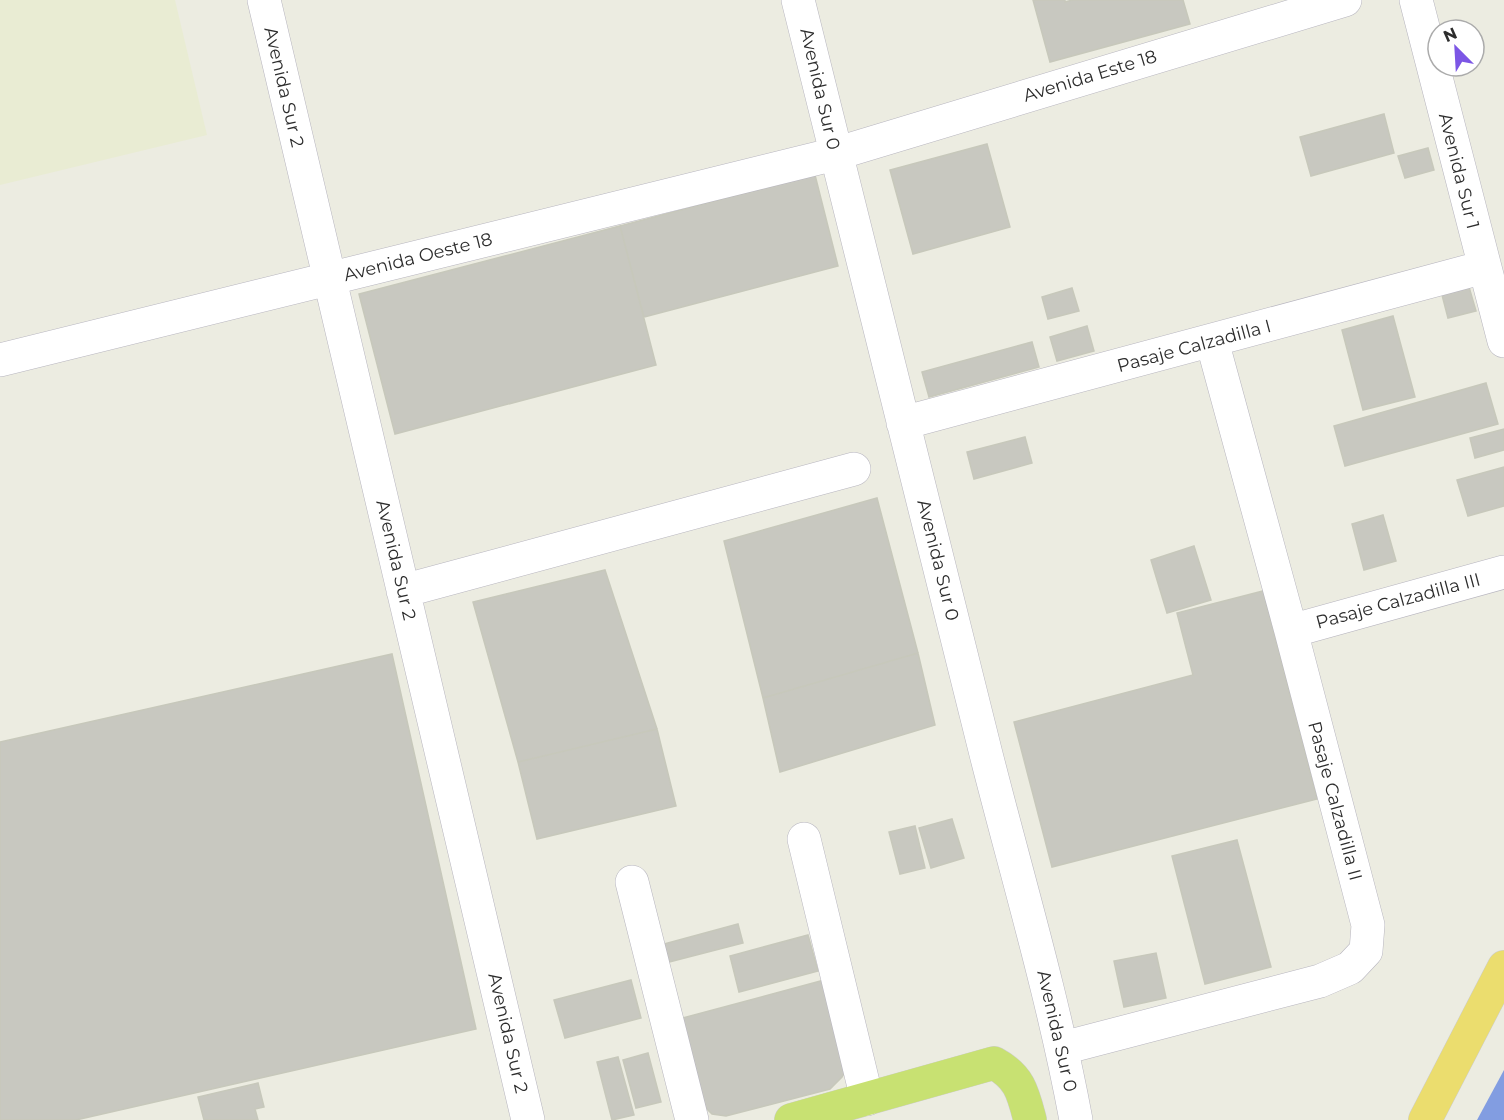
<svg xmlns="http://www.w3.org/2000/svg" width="1504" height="1120" font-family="Montserrat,sans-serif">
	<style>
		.education { fill: #e9ecd3 }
		.water { fill: #829de1 }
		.building { fill: #c8c8c0; stroke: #c7c8bb; stroke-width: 1.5 }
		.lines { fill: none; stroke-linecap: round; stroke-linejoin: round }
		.minor-casing { stroke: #b7b5bf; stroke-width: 34 }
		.major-casing { stroke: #cdcdcd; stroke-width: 34 }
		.highway-casing { stroke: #cdcdcd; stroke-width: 34 }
		.minor { stroke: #fff; stroke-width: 33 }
		.major { stroke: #c8e172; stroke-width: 33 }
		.highway { stroke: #ebdd6e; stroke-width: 33 }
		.labels { text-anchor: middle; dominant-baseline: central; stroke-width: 4.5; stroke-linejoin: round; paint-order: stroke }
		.street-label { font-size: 18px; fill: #2d2d2d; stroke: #fff }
	</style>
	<rect width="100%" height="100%" fill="#ecece1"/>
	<path class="education" d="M 0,0 L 175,0 L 207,135 L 0,185 Z"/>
	<path class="water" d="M 1504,1070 L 1504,1120 L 1477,1120 Z"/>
	<path class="building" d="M 1033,0 L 1065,0 L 1065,2 L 1072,0 L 1183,0 L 1190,24 L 1050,62 Z
		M 1384,114 L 1394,153 L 1311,176 L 1300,137 Z
		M 987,144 L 1010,227 L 913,254 L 890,170 Z
		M 1428,148 L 1434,170 L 1405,178 L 1398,156 Z
		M 815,175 L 838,266 L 644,317 L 620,226 Z
		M 620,226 L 656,365 L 395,434 L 359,294 Z
		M 1469,287 L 1476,311 L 1448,318 L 1442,295 Z
		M 1072,288 L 1079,311 L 1048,319 L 1042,297 Z
		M 1393,316 L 1415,397 L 1363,410 L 1342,330 Z
		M 1087,326 L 1094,351 L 1057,361 L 1050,337 Z
		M 1032,342 L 1039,367 L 929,397 L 922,372 Z
		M 1486,383 L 1498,424 L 1345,466 L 1334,426 Z
		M 1504,429 L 1504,450 L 1475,458 L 1470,438 Z
		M 1025,437 L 1032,463 L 974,479 L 967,452 Z
		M 1504,467 L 1504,506 L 1468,516 L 1457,480 Z
		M 877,498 L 918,653 L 763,698 L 724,541 Z
		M 1383,515 L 1396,561 L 1364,570 L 1352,524 Z
		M 1194,546 L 1211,600 L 1167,613 L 1151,560 Z
		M 605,570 L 657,729 L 518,762 L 473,602 Z
		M 1263,591 L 1317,799 L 1052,867 L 1014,722 L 1193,675 L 1177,613 Z
		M 918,653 L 935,725 L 780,772 L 763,698 Z
		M 392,654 L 476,1029 L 76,1120 L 0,1120 L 0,742 Z
		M 657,729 L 676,806 L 537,839 L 518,762 Z
		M 952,819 L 964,858 L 931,868 L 919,828 Z
		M 915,826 L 925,868 L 900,874 L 889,832 Z
		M 1237,840 L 1271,967 L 1205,984 L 1172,856 Z
		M 738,924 L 743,943 L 669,962 L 664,944 Z
		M 808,935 L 818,971 L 739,992 L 730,956 Z
		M 1156,953 L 1166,998 L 1124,1007 L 1114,961 Z
		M 828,979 L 850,1063 L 842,1077 L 830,1089 L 726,1116 L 712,1114 L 701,1103 L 679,1019 Z
		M 631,980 L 641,1018 L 565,1038 L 554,1000 Z
		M 648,1053 L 661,1102 L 636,1108 L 623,1060 Z
		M 618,1057 L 634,1115 L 612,1120 L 597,1062 Z
		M 258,1083 L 264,1107 L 255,1109 L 258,1120 L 204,1120 L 198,1097 Z"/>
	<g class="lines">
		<defs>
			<path id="minor" d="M 264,0 L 528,1120
				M 798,0 C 859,252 923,503 986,754 C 1017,876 1053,996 1076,1120
				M 1416,0 L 1504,341
				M 0,360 L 835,154 L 1345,0
				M 903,423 L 1484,267
				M 403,591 L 854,469
				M 1291,631 L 1504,572
				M 804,839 L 867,1099
				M 632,882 L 692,1120
				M 1063,1048 L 1320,981 L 1350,968 L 1366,951 L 1368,925 L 1291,631 L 1212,341"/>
			<path id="major" d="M 791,1120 L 994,1063 C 1020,1077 1023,1093 1030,1120"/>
			<path id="highway" d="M 1425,1120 L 1504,967"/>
		</defs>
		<use href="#minor" class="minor-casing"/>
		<use href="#major" class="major-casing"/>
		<use href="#highway" class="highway-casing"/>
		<use href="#minor" class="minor"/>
		<use href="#major" class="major"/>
		<use href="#highway" class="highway"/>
	</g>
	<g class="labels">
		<g class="street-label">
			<text transform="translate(1090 76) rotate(-17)">Avenida Este 18</text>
			<text transform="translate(284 87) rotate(77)">Avenida Sur 2</text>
			<text transform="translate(820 89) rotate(77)">Avenida Sur 0</text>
			<text transform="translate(1459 171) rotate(76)">Avenida Sur 1</text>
			<text transform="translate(418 257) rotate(-14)">Avenida Oeste 18</text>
			<text transform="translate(1194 346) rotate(-15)">Pasaje Calzadilla I</text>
			<text transform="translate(396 560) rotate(77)">Avenida Sur 2</text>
			<text transform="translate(938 560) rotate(76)">Avenida Sur 0</text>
			<text transform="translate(1398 601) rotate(-15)">Pasaje Calzadilla III</text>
			<text transform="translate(1335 801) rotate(75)">Pasaje Calzadilla II</text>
			<text transform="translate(1057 1031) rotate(77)">Avenida Sur 0</text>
			<text transform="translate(508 1033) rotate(77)">Avenida Sur 2</text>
		</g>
	</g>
	<g transform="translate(1456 48) rotate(336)"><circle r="28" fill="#ffffff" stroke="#ababab" stroke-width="1.5"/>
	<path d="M0-4.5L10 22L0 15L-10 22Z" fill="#7c56e5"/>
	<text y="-9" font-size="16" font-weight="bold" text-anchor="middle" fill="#2d2d2d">N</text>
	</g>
</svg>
